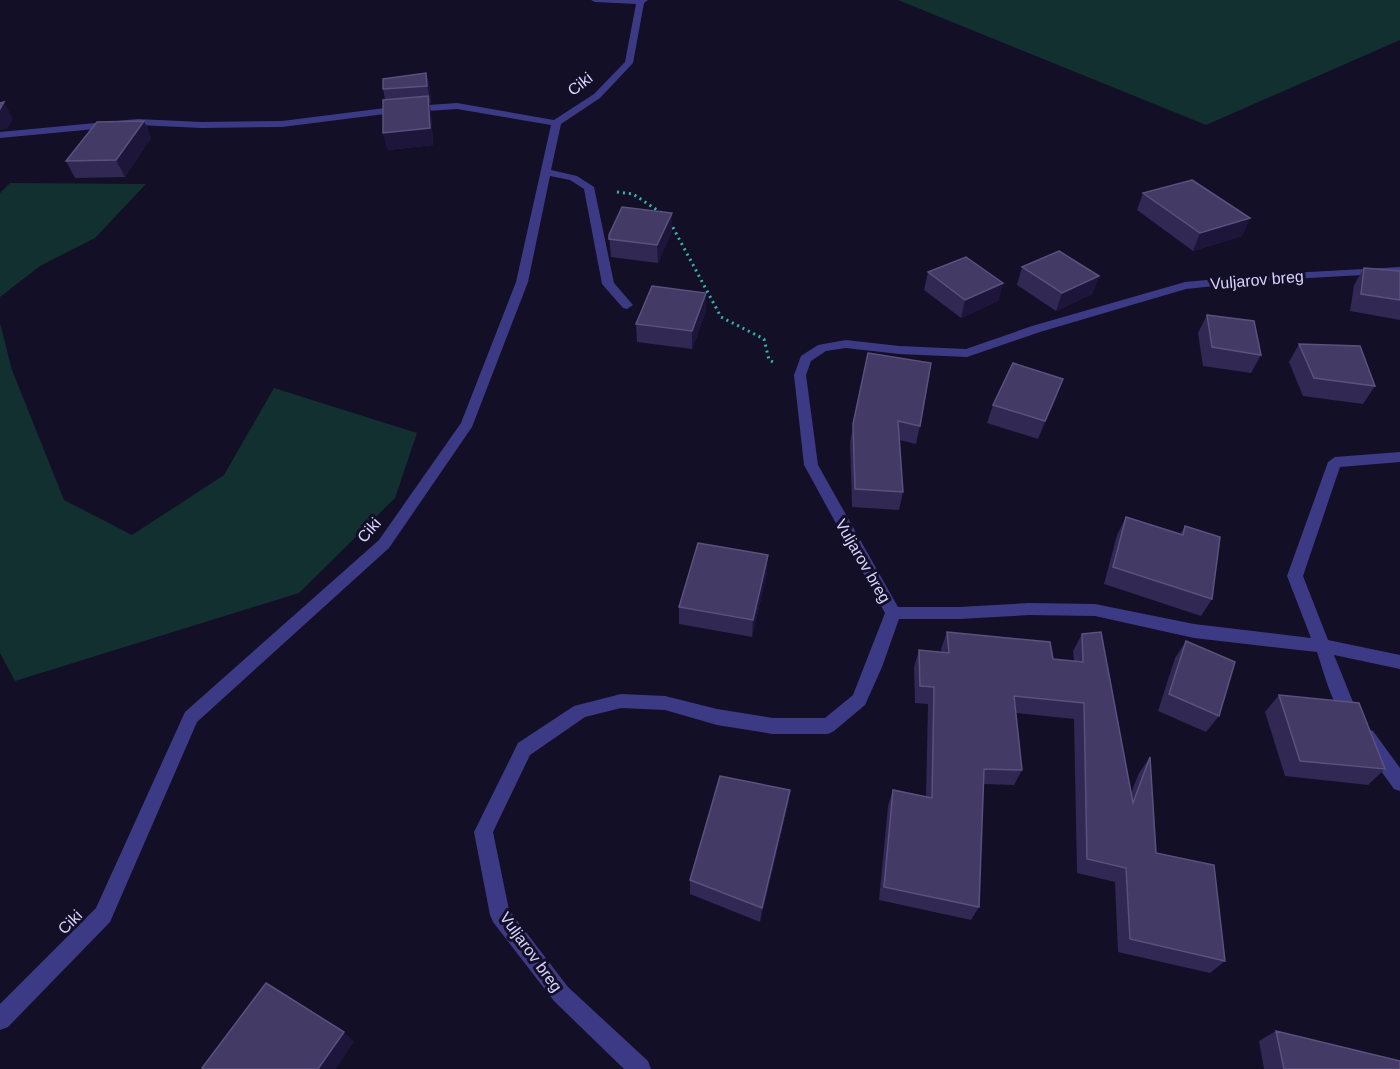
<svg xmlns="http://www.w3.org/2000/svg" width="1400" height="1069" font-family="Arial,sans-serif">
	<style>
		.green { fill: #12302f }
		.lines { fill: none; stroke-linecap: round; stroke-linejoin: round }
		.path { stroke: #2fb8b0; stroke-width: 3; stroke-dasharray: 2 4; stroke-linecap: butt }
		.minor { fill: #3d3a85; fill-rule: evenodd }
		.wall { fill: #312854 }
		.shaded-wall { fill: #1d163a }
		.building { fill: #433a66; stroke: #5a527e; stroke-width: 1.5 }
		.labels { text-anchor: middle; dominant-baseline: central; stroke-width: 6; stroke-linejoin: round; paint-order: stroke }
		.street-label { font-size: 16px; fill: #d9d4ff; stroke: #130f26 }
	</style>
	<rect width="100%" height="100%" fill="#130f26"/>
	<path class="green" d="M 898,0 L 1400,0 L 1400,40 L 1206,125 Z
		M 10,183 L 146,184 L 95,238 L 40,266 L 0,297 L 0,193 Z
		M 0,323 L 12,370 L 64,500 L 132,535 L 224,475 L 274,388 L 417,433 L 395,498 L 299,593 L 15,681 L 0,653 Z"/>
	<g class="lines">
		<path class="path" d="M 617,192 L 633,194 L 663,214
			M 670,222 L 721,317 L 764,339 L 769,360 L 775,363"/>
		<path class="minor" d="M 591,0 L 648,0 L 644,3 L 633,63 L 600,98 L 561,124 L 551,170 L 577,176 L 594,187 L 614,283 L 633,305 L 627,309 L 623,308 L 602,284 L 584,189 L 570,180 L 550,176 L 528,282 L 472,427 L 389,548 L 197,722 L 110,922 L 8,1027 L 0,1030 L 0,1004 L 96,908 L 185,712 L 379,540 L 461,423 L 516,282 L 551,125 L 457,109 L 385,114 L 282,127 L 202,128 L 138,125 L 0,138 L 0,132 L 138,119 L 202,122 L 282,121 L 385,108 L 457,103 L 554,120 L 594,94 L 625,62 L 636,4 L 595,2 Z
			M 1400,267 L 1400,273 L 1272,280 L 1186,289 L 1040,332 L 967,357 L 899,354 L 846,348 L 826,351 L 811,361 L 806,375 L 818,465 L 898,607 L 959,607 L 1029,603 L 1095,604 L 1194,624 L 1311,638 L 1287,576 L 1328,462 L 1335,457 L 1400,452 L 1400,462 L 1340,467 L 1303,576 L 1328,640 L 1400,655 L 1400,669 L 1334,655 L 1353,702 L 1363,717 L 1360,722 C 1355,724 1351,725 1347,721 C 1333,709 1323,670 1317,652 L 1194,638 L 1095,616 L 1029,615 L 959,619 L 899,619 L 882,667 L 865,705 L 834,731 L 828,734 L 773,734 L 717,725 L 665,710 L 621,708 L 585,717 L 530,755 L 493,832 L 509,910 L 568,987 L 648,1061 L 651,1069 L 624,1069 L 554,1001 L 493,922 L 490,915 L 474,832 L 518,743 L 574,706 L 621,694 L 665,696 L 717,709 L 773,718 L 825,718 L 853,695 L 885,613 L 804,465 L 794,375 L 801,356 L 818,345 L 846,340 L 899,346 L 966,349 L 1032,326 L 1185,282 L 1272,274 Z
			M 1367,729 L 1373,731 L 1400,768 L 1400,791 L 1394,789 L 1361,743 L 1358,737 L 1361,731 Z"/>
	</g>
	<path class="wall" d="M 426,73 L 430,89 L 431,103 L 429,103 L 431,113 L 433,145 L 388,150 L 383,133 L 385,99 L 383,89 Z
		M 144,121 L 151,138 L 125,177 L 75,178 L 66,161 Z
		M 1143,193 L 1250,218 L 1242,236 L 1193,251 L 1137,210 Z
		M 672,231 L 658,263 L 611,257 L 609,235 Z
		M 1022,267 L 1099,276 L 1092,294 L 1056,311 L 1017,285 Z
		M 1364,268 L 1400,271 L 1400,320 L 1350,311 L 1354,285 Z
		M 928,272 L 1003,283 L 998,301 L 961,318 L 924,290 Z
		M 706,311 L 692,349 L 637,342 L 636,324 Z
		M 1207,315 L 1261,355 L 1251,373 L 1203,366 L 1198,333 Z
		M 1299,344 L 1375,386 L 1363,404 L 1303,396 L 1289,362 Z
		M 868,353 L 920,426 L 916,444 L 899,440 L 903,492 L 899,510 L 852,507 L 850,442 Z
		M 1057,397 L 1038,439 L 987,423 L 993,405 Z
		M 1126,517 L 1180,534 L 1185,526 L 1212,599 L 1201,616 L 1104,584 L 1117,535 Z
		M 767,572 L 752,637 L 679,624 L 679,607 Z
		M 947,632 L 1053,659 L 1074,661 L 1073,651 L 1082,634 L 1131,793 L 1139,773 L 1150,757 L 1156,853 L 1225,961 L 1210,973 L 1118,952 L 1115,882 L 1077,873 L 1074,719 L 1016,713 L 1022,770 L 1014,785 L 983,784 L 979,907 L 971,920 L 879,900 L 888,806 L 893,790 L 926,797 L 928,704 L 915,703 L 914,667 L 919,650 L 942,652 L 941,649 Z
		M 1186,641 L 1219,716 L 1206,732 L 1158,711 L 1175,658 Z
		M 1279,695 L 1385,769 L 1368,785 L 1285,776 L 1265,712 Z
		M 790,790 L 788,805 L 760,922 L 690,894 L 690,880 Z
		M 1276,1031 L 1400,1069 L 1264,1069 L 1259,1041 Z"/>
	<path class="shaded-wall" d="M 426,73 L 430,89 L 431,103 L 427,86 Z
		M 428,96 L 431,113 L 433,145 L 388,150 L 383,133 Z
		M 4,102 L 13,119 L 7,129 L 0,130 L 0,109 Z
		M 144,121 L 151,138 L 125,177 L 116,160 Z
		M 672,213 L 672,231 L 658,263 L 657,245 Z
		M 1250,218 L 1242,236 L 1193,251 L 1200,233 Z
		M 1099,276 L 1092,294 L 1056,311 L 1062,293 Z
		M 1003,283 L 998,301 L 961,318 L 965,300 Z
		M 706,293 L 706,311 L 692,349 L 692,331 Z
		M 1063,379 L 1057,397 L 1038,439 L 1045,421 Z
		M 768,555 L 767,572 L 752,637 L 753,620 Z
		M 790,790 L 788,805 L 760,922 L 762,908 Z
		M 344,1032 L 354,1042 L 336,1069 L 318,1069 Z"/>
	<path class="building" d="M 426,73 L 427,86 L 383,89 L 383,79 Z
		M 428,96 L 430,128 L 383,133 L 383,100 Z
		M 4,102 L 0,109 L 0,103 Z
		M 144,121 L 116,160 L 66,161 L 97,122 Z
		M 1192,180 L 1250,218 L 1200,233 L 1143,193 Z
		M 622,207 L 672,213 L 657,245 L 609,239 L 609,235 Z
		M 1059,251 L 1099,276 L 1062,293 L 1022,267 Z
		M 966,257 L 1003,283 L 965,300 L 928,272 Z
		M 1364,268 L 1400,271 L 1400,300 L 1361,294 Z
		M 652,286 L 706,293 L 692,331 L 636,324 Z
		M 1207,315 L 1254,321 L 1261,355 L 1212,347 Z
		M 1299,344 L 1360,346 L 1375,386 L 1314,378 Z
		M 868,353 L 931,363 L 920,426 L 898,421 L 903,492 L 855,489 L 853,424 Z
		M 1013,363 L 1063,379 L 1045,421 L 993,405 Z
		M 1126,517 L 1183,535 L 1185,526 L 1220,537 L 1212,599 L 1113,567 Z
		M 698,543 L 768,555 L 753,620 L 679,607 Z
		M 947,632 L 1050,642 L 1053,659 L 1083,662 L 1082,634 L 1101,632 L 1133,803 L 1150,757 L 1156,853 L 1214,865 L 1225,961 L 1130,939 L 1126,868 L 1087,859 L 1084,703 L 1014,696 L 1022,770 L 984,769 L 979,907 L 884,887 L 893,790 L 932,798 L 934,687 L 920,686 L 919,650 L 949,653 Z
		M 1186,641 L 1235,662 L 1219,716 L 1169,694 Z
		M 1279,695 L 1359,703 L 1385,769 L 1300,761 Z
		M 720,776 L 790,790 L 762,908 L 690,880 Z
		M 266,983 L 344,1032 L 318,1069 L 204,1069 L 202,1068 Z
		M 1276,1031 L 1400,1061 L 1400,1069 L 1284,1069 Z"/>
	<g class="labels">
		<g class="street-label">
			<text transform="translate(580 84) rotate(-38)">Ciki</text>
			<text transform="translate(1257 280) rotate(-5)">Vuljarov breg</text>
			<text transform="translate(369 530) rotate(-49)">Ciki</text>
			<text transform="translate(863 561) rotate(60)">Vuljarov breg</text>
			<text transform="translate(70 922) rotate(-45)">Ciki</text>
			<text transform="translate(531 952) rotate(54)">Vuljarov breg</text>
		</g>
	</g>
</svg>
